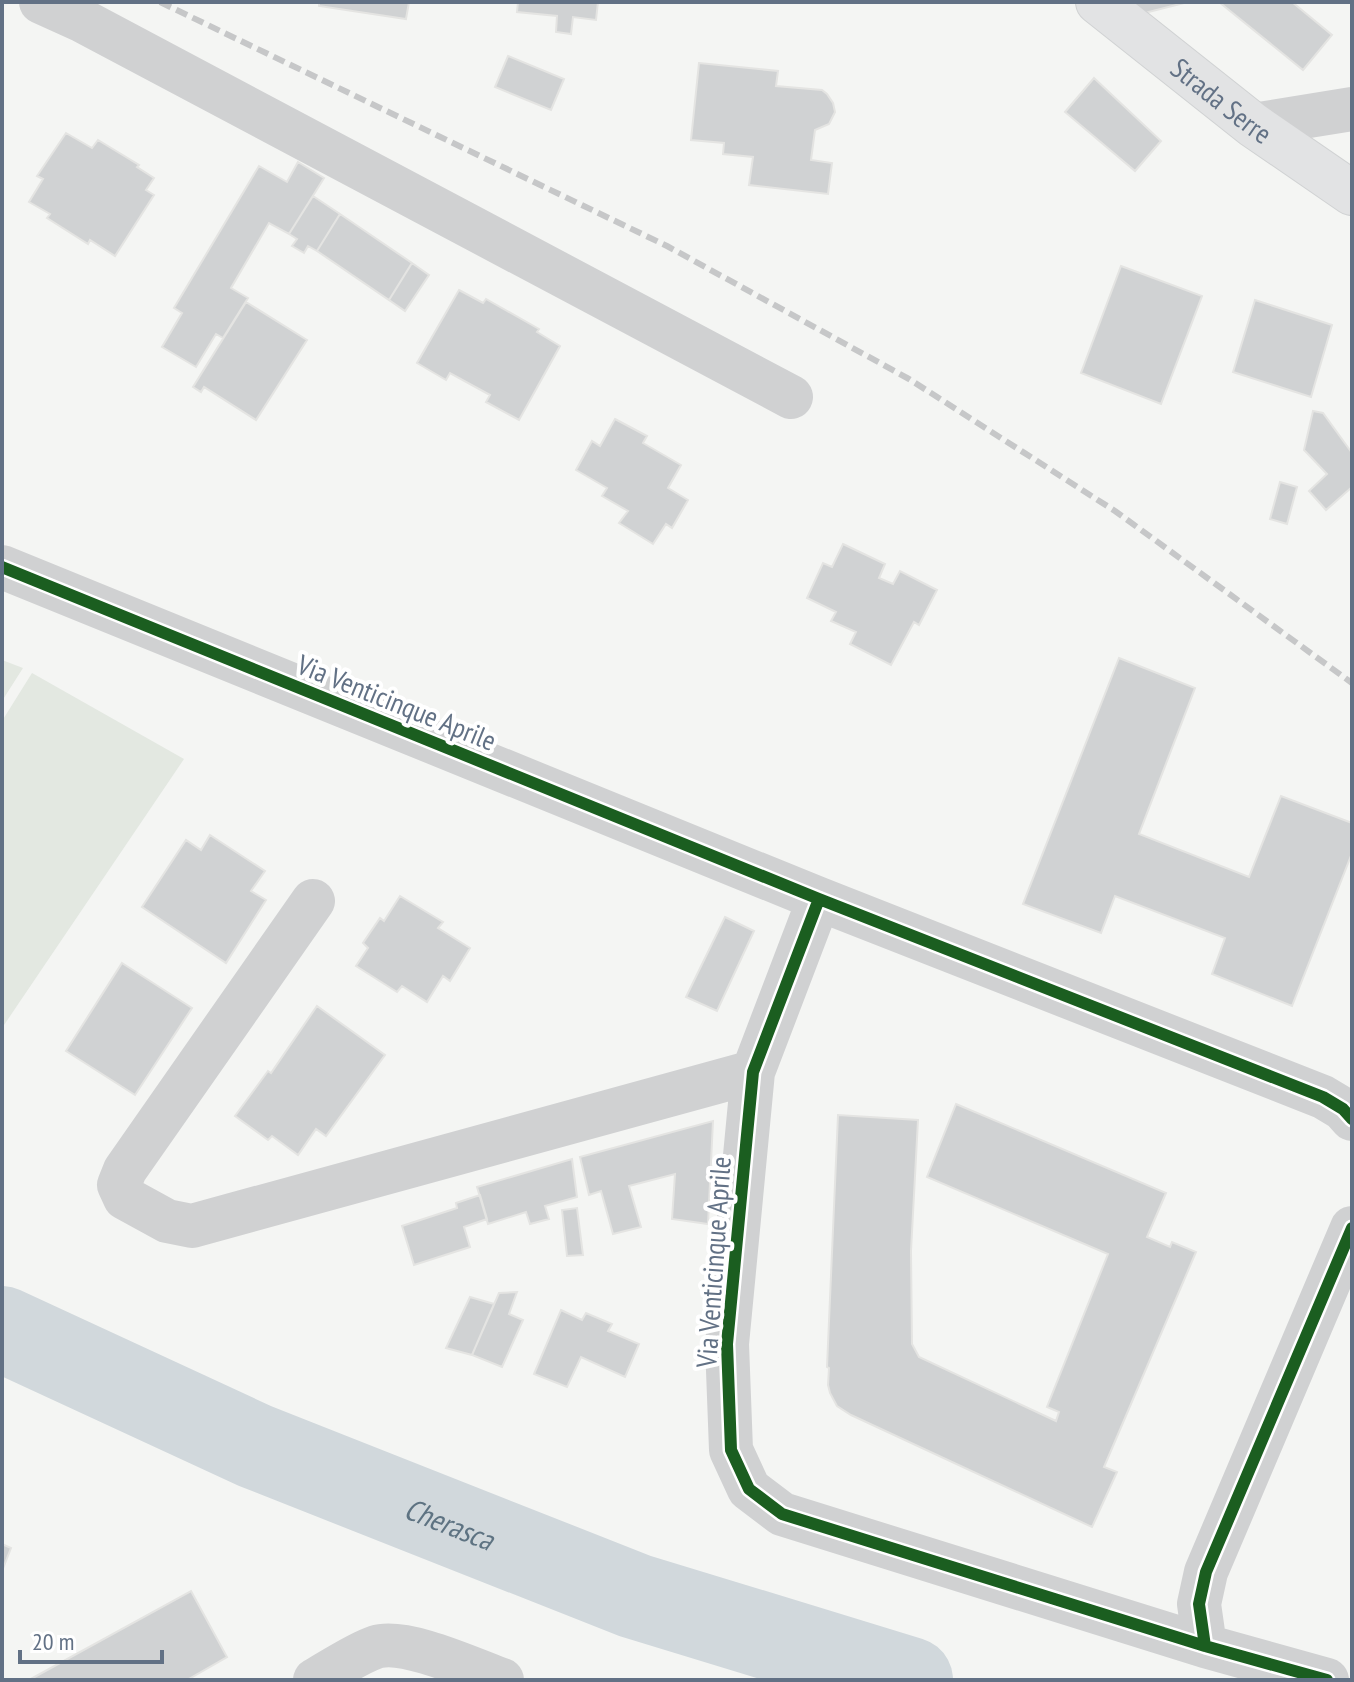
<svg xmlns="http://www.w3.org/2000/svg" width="1354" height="1682" font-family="'PT Sans Narrow',sans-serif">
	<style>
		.green { fill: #e3e8e1 }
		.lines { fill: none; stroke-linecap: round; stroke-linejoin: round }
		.river { stroke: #d1d8dc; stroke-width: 86 }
		.building { fill: #d0d2d3; stroke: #e4e4e2; stroke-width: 2 }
		.major-casing { stroke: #d0d2d3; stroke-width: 46 }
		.minor { stroke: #d0d1d2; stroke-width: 44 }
		.major { stroke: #e2e3e4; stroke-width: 44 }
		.rail { stroke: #c6c7c8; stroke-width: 6; stroke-dasharray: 12 6; stroke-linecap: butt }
		.cycleway-casing { stroke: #fff; stroke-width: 17 }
		.cycleway { stroke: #1b5e20; stroke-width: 12 }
		.labels { text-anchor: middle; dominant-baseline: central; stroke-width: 8; stroke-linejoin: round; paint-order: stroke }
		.street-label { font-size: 28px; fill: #627185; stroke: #fff }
		.water-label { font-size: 30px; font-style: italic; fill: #5e7382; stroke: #fff }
	</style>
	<rect width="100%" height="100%" fill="#f4f5f3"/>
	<path class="green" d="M 2,660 L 23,668 L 2,701 Z
		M 32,673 L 184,759 L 2,1028 L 2,721 Z"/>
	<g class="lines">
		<path class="river" id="s1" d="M 2,1329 L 255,1446 L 635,1596 L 910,1680"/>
	</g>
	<path class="building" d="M 319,2 L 409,2 L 406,19 L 319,6 Z
		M 518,2 L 598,2 L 596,20 L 573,17 L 571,34 L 556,32 L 557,16 L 517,12 Z
		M 1121,2 L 1188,2 L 1137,15 Z
		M 1219,2 L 1292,2 L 1332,35 L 1303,70 Z
		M 508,56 L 564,79 L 551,110 L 495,87 Z
		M 699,63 L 778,71 L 776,86 L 822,90 L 827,94 L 833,103 L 835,112 L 829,124 L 815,130 L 811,160 L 832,163 L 828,194 L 749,185 L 753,157 L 723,154 L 724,143 L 691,140 Z
		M 1094,78 L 1161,141 L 1135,171 L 1065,112 Z
		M 66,133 L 92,148 L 98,140 L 139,165 L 137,167 L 154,178 L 146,190 L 154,195 L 115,256 L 90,240 L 88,244 L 47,218 L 50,214 L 29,202 L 43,179 L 37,176 Z
		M 298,162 L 324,178 L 289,234 L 269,223 L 231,288 L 248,298 L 223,338 L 216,334 L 196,367 L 162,347 L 182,313 L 174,308 L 259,166 L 287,182 Z
		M 313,196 L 340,214 L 317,251 L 308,246 L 304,253 L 292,246 L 297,239 L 289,234 Z
		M 340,214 L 412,263 L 389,300 L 317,251 Z
		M 412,263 L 429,275 L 405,311 L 389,300 Z
		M 1121,266 L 1202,296 L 1161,404 L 1081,373 Z
		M 459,290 L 483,303 L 486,299 L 539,329 L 537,332 L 560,346 L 519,420 L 486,402 L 490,395 L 450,373 L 446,380 L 417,363 Z
		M 1255,300 L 1332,325 L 1311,397 L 1233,372 Z
		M 246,302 L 307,340 L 256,420 L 204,387 L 201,392 L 193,387 Z
		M 1313,411 L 1323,413 L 1352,453 L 1352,487 L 1326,510 L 1309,491 L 1327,474 L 1304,450 Z
		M 615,419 L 647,436 L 643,443 L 681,465 L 668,488 L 688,500 L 672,528 L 666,524 L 653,544 L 619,523 L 628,511 L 602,496 L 607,488 L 576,470 L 592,441 L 600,446 Z
		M 1280,482 L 1297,487 L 1287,524 L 1270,519 Z
		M 843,544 L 885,564 L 879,578 L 893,584 L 900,571 L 937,590 L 919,625 L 914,622 L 891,665 L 850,644 L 856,632 L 831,621 L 836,612 L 807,598 L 823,563 L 832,567 Z
		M 1119,658 L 1195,688 L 1139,834 L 1249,877 L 1281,796 L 1352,823 L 1352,853 L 1292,1006 L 1212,974 L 1225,938 L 1115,896 L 1101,933 L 1023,904 Z
		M 210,835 L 265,871 L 251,891 L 266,900 L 226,963 L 142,907 L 186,840 L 201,850 Z
		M 400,896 L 443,922 L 438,928 L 470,948 L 450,981 L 443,976 L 427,1002 L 402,986 L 397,992 L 356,966 L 368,948 L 363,943 L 380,918 L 384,921 Z
		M 725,917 L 754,931 L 717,1011 L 686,997 Z
		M 122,963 L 192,1008 L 135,1095 L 66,1051 Z
		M 317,1006 L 385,1055 L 326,1136 L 316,1129 L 298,1155 L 272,1136 L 268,1140 L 235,1116 L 268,1071 L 271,1073 Z
		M 956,1104 L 1166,1193 L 1147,1237 L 1170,1247 L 1172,1242 L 1196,1252 L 1104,1467 L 1117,1472 L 1092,1527 L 851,1415 L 837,1406 L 830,1393 L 828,1385 L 829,1368 L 827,1367 L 838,1115 L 918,1120 L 911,1251 L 912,1344 L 919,1357 L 1056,1421 L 1059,1412 L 1047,1407 L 1108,1254 L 927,1177 Z
		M 713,1121 L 708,1224 L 672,1219 L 675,1174 L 629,1186 L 641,1227 L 613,1234 L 601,1191 L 589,1195 L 580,1157 Z
		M 572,1159 L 577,1197 L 545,1206 L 549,1219 L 530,1224 L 526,1212 L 488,1224 L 477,1187 Z
		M 480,1195 L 487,1219 L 464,1227 L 470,1247 L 414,1265 L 402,1226 L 457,1208 L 456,1203 Z
		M 577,1208 L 583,1255 L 567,1256 L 562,1210 Z
		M 517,1292 L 509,1314 L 523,1320 L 502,1367 L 472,1355 L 499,1293 Z
		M 470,1297 L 494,1304 L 472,1355 L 446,1348 Z
		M 561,1310 L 582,1320 L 586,1313 L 612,1324 L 608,1331 L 639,1344 L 625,1377 L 581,1357 L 567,1387 L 534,1374 Z
		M 2,1544 L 11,1548 L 2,1571 Z
		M 191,1591 L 227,1657 L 187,1680 L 29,1680 Z"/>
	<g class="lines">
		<defs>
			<g id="major">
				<path id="s2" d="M 1098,2 L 1253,125 L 1352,193"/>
			</g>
		</defs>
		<use href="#major" class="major-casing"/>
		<path class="minor" d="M 41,2 L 83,21 L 791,397
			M 1253,125 L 1352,109
			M 2,567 L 819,899 L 1323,1097 L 1343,1109 L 1352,1119
			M 819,899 L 753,1072 L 727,1344 L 731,1450 L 749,1489 L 782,1514 L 1205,1646 L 1327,1680
			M 313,901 L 125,1170 L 119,1185 L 125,1198 L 167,1221 L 192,1226 L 753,1072
			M 1205,1646 L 1199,1604 L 1206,1572 L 1352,1228
			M 315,1680 C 332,1670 358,1653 376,1647 C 405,1638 472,1669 502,1680"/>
		<use href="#major" class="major"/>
		<path class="rail" d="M 160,2 L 667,246 L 909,379 L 1115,511 L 1352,683"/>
		<defs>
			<path id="cycleway" d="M 2,567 L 819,899 L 1323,1097 L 1343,1109 L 1352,1119
				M 819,899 L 753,1072 L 727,1344 L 731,1450 L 749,1489 L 782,1514 L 1205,1646 L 1327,1680
				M 1205,1646 L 1199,1604 L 1206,1572 L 1352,1228"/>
		</defs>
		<use href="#cycleway" class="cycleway-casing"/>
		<use href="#cycleway" class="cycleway"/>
	</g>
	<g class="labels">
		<g class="street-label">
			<text stroke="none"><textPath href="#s2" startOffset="158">Strada Serre</textPath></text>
			<text transform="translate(397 702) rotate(22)">Via Venticinque Aprile</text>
			<text transform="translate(713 1262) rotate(-86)">Via Venticinque Aprile</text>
		</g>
		<g class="water-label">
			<text stroke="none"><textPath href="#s1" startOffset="488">Cherasca</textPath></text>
		</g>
	</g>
	<rect width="1354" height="1682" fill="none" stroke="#627185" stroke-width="8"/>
	<path d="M20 1650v12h142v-12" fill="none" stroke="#627185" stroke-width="4"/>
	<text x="32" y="1650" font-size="24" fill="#627185" stroke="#ffffff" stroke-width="6" paint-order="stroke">20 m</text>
</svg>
